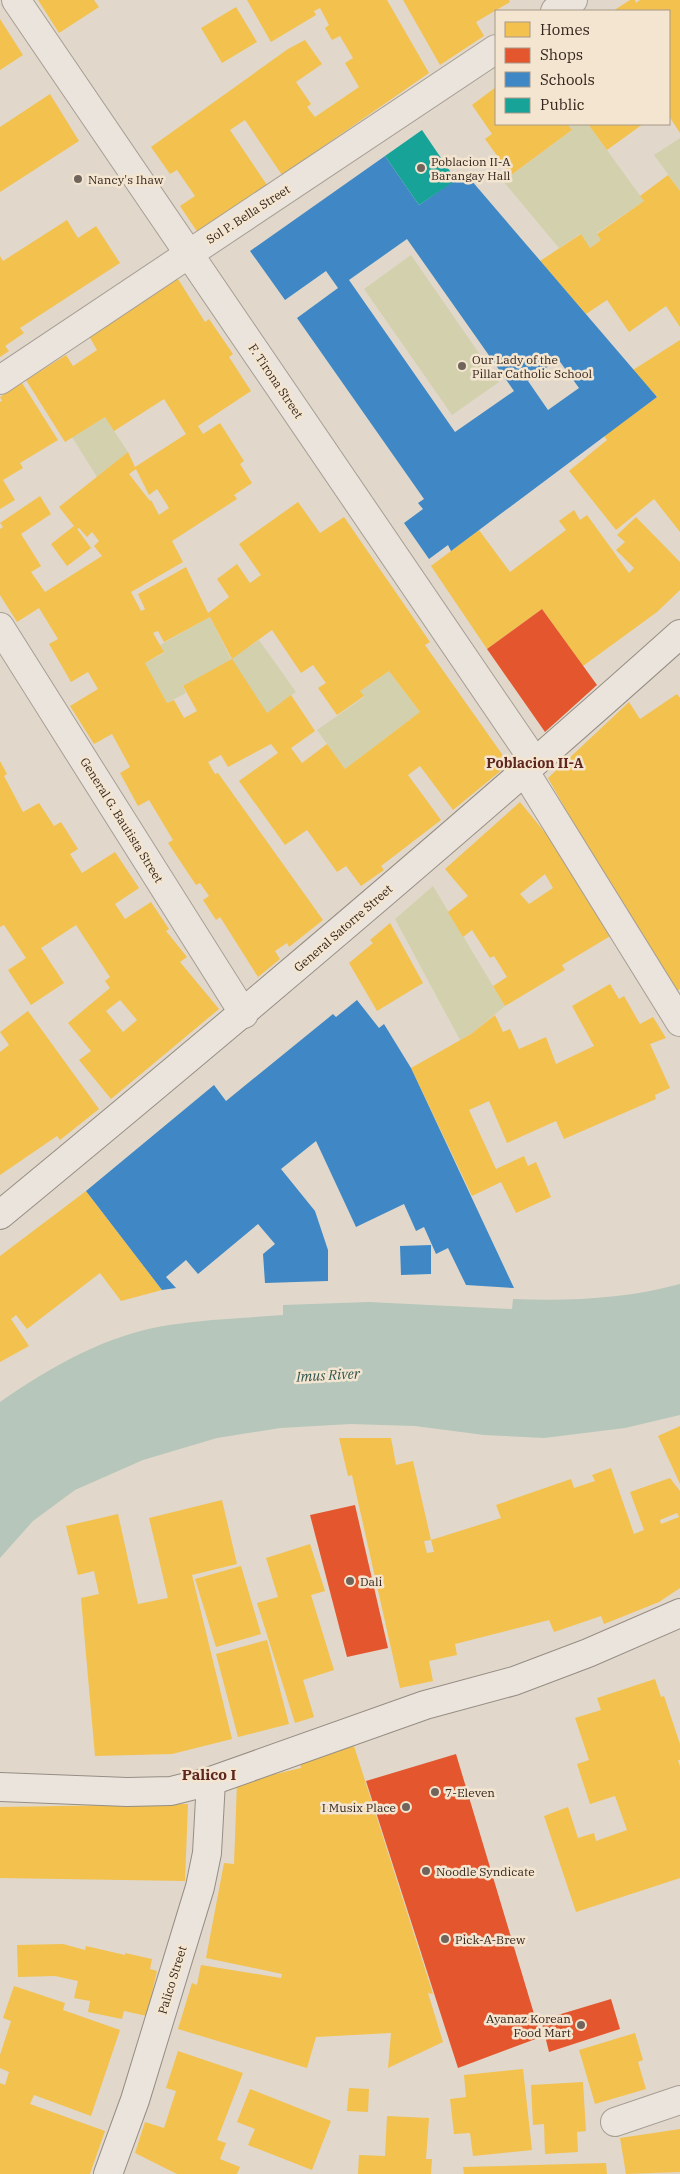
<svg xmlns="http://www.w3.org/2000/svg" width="680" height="2174" font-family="'IBM Plex Serif',serif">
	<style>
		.green { fill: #d3d0ae }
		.water { fill: #b6c6ba }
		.homes { fill: #f2c14e; fill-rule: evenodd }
		.shops { fill: #e4572e }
		.schools { fill: #3f88c5; fill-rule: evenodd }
		.public { fill: #17a398 }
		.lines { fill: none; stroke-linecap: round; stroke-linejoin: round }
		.street-casing { stroke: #a69e94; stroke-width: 30 }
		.secondary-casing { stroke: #968d84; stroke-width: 30 }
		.street { stroke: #eae4dc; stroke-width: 28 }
		.secondary { stroke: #eae4dc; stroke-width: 28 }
		.poi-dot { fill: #71645a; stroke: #f3e5d0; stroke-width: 2 }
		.labels { text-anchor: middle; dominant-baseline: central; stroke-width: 5; stroke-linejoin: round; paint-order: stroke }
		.poi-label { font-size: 12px; fill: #34261d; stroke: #f3e5d0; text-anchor: start }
		.street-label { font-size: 12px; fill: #34261d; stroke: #f3e5d0 }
		.neighbourhood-label { font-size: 14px; font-weight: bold; fill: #5f251f; stroke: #f3e5d0 }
		.water-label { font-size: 14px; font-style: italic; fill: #2d534d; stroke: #f3e5d0 }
		.quarter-label { font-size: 15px; font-weight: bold; fill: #5f251f; stroke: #f3e5d0 }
	</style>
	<rect width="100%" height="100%" fill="#e1d8cb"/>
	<path class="green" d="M 567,124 L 588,124 L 644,201 L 597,233 L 601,240 L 590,248 L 580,234 L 559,248 L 503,181 L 571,131 Z
		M 680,138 L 680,191 L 654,155 Z
		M 411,255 L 499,382 L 452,415 L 364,289 Z
		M 105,417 L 128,452 L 97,477 L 72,437 Z
		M 210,617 L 231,659 L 259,640 L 296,692 L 267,713 L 183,686 L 186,693 L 167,703 L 145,663 L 164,653 L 160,645 Z
		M 389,671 L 420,712 L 345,769 L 317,730 L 364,697 L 360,691 Z
		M 433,886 L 505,1006 L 471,1034 L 460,1040 L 395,919 Z"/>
	<path class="water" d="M 680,1284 L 680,1415 L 625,1428 L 544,1438 L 484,1435 L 415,1426 L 351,1424 L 280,1428 L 217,1438 L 143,1460 L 75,1490 L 33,1521 L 0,1558 L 0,1402 C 50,1367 108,1334 169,1325 C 207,1319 245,1318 283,1315 L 283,1305 L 369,1302 L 512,1309 L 513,1299 C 569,1301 626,1299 680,1284 Z"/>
	<path class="homes" d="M 38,0 L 94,0 L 99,7 L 59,33 Z
		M 247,0 L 387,0 L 429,73 L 282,175 L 245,120 L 230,130 L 267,185 L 198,233 L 180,206 L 195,196 L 177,170 L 170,174 L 151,147 L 288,49 L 305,40 L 322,64 L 296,82 L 311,104 L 307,107 L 315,117 L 359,87 L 345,63 L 353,58 L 340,36 L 332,40 L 325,28 L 329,25 L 320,8 L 314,11 L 316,15 L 271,42 Z
		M 403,0 L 509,0 L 510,2 L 476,22 L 484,36 L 440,65 Z
		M 630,0 L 635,0 L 636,3 L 640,0 L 680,0 L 680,133 L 669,116 L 669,11 L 613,11 Z
		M 236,7 L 257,42 L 222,63 L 201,28 Z
		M 0,19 L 23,55 L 0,70 Z
		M 496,87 L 496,124 L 567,124 L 572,130 L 511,175 L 485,139 L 492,134 L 472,105 Z
		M 50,94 L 79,141 L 0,192 L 0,127 Z
		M 588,124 L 643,124 L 607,150 Z
		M 668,175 L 680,191 L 680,327 L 666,306 L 629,332 L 607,300 L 586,314 L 540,261 L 581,234 L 590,248 L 601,240 L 597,234 L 644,201 L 640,196 Z
		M 67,220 L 78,238 L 96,226 L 120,263 L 20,328 L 24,333 L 5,346 L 9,351 L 0,357 L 0,256 L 3,261 Z
		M 178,279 L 205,322 L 209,319 L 233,354 L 229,357 L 251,391 L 198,426 L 203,434 L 220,423 L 244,461 L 240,464 L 252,483 L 234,495 L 237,499 L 172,541 L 183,562 L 131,592 L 141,611 L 145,609 L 138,594 L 186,567 L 208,613 L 229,597 L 217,579 L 237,564 L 250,583 L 261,575 L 239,544 L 298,502 L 320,533 L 344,517 L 430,642 L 425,645 L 509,764 L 453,810 L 420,766 L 408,775 L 441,820 L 381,866 L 384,870 L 361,886 L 346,866 L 337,872 L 307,830 L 285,845 L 239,781 L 278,753 L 271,744 L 228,767 L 221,755 L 208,762 L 215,774 L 218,773 L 323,920 L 289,947 L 287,943 L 275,951 L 280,959 L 258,977 L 220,917 L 216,920 L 203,900 L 209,896 L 200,883 L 196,885 L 168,843 L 173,840 L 149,800 L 138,806 L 120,773 L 130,767 L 112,734 L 94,744 L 70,706 L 98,689 L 88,672 L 71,682 L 49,644 L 58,639 L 39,608 L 17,622 L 0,595 L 0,529 L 3,527 L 0,523 L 40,496 L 51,514 L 21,534 L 41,566 L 31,572 L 45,592 L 102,556 L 94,546 L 99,541 L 92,532 L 87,537 L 79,528 L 77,529 L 91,548 L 67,566 L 51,544 L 74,526 L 59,507 L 128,452 L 135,467 L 186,434 L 164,399 L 114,431 L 105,417 L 65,442 L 26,380 L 66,355 L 73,366 L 97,350 L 89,336 ZM 136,469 L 149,495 L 157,489 L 169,508 L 159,515 L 151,500 L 150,501 L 129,474 ZM 210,617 L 232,659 L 272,630 L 301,673 L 313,665 L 326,683 L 318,688 L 337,715 L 364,696 L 360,691 L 389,671 L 420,712 L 345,769 L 327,744 L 302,763 L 291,748 L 315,731 L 291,695 L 267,713 L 232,659 L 183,686 L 197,711 L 184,718 L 174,700 L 167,703 L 145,663 L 164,652 L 153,633 L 158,631 L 164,642 Z
		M 680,340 L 680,532 L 654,499 L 616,530 L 569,471 L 607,440 L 604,436 L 657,397 L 633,370 Z
		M 22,383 L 58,440 L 20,463 L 23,468 L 3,480 L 15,500 L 0,509 L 0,402 L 2,401 L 0,397 Z
		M 574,510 L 580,520 L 587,515 L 629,573 L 634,568 L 616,550 L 625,542 L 617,535 L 636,517 L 680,562 L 680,590 L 657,612 L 583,666 L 542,609 L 487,649 L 431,566 L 479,530 L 510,572 L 566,530 L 559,521 Z
		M 677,694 L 680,698 L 680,989 L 675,992 L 607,883 L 548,778 L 629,702 L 640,719 Z
		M 0,761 L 7,774 L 4,776 L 23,812 L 39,803 L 54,826 L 61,822 L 78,849 L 70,854 L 82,873 L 115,852 L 139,888 L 115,904 L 125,919 L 151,902 L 169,929 L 166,931 L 187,957 L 180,962 L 219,1009 L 111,1099 L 79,1060 L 91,1051 L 68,1023 L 110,988 L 105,981 L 110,977 L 76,925 L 41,948 L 64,983 L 31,1005 L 8,970 L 26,958 L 4,925 L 0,927 ZM 120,1000 L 137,1020 L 123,1032 L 106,1011 Z
		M 520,802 L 565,857 L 612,935 L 562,965 L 565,970 L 505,1006 L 493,986 L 507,977 L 494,956 L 490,958 L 472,930 L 463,937 L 448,912 L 468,896 L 445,869 ZM 545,874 L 553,888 L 529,904 L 520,894 Z
		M 390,923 L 423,983 L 377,1011 L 349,963 L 373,943 L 370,940 Z
		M 610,984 L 619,999 L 624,996 L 640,1024 L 653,1017 L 666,1038 L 650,1044 L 670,1088 L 655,1095 L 656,1099 L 564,1139 L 556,1121 L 507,1143 L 489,1101 L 469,1110 L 496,1169 L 524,1156 L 528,1166 L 536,1162 L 551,1197 L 516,1213 L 501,1182 L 472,1196 L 411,1068 L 471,1034 L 495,1015 L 503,1032 L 510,1029 L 519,1049 L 546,1037 L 556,1064 L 594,1046 L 572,1006 Z
		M 28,1011 L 99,1109 L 60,1140 L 57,1136 L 0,1175 L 0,1052 L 9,1045 L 0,1032 Z
		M 86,1191 L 162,1290 L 121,1301 L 100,1273 L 27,1329 L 16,1315 L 11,1319 L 29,1346 L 0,1362 L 0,1256 Z
		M 680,1426 L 680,1484 L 658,1436 Z
		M 339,1438 L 391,1438 L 396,1465 L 413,1461 L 431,1540 L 424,1541 L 427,1553 L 434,1552 L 431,1540 L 501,1518 L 496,1505 L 571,1479 L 574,1488 L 595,1481 L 592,1475 L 611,1468 L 634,1534 L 644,1530 L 630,1492 L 670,1478 L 680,1491 L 680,1588 L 659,1602 L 604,1624 L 601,1616 L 554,1632 L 549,1620 L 455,1644 L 457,1655 L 429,1661 L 433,1681 L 400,1688 L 352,1475 L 348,1476 ZM 677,1513 L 679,1517 L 661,1524 L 660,1520 Z
		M 222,1500 L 237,1564 L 192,1575 L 232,1739 L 172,1754 L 95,1756 L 81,1598 L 99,1594 L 94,1571 L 78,1575 L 66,1526 L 118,1514 L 138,1604 L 168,1598 L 149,1518 Z
		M 310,1544 L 325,1591 L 311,1595 L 334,1670 L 303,1680 L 314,1717 L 295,1723 L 257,1603 L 278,1597 L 266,1558 Z
		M 241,1566 L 261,1634 L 216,1647 L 195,1579 Z
		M 267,1640 L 289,1724 L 238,1737 L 216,1654 Z
		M 655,1679 L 661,1697 L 664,1696 L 680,1744 L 680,1760 L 678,1760 L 680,1767 L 680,1878 L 576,1912 L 544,1816 L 568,1807 L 578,1838 L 594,1833 L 596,1841 L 627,1830 L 615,1796 L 590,1804 L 577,1764 L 589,1760 L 575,1718 L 601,1710 L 597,1698 Z
		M 354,1746 L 433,1994 L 428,1993 L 443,2042 L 388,2068 L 391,2033 L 316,2037 L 307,2068 L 178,2029 L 192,1983 L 197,1985 L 201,1965 L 281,1978 L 282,1974 L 206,1958 L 224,1863 L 234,1864 L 237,1783 L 301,1768 L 300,1763 Z
		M 188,1804 L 185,1881 L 0,1878 L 0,1807 Z
		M 63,1944 L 85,1950 L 86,1946 L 125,1955 L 125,1953 L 152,1959 L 150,1969 L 157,1971 L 147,2016 L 124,2011 L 122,2019 L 88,2012 L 90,2001 L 74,1998 L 78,1981 L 55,1976 L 18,1977 L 17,1945 Z
		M 14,1986 L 65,2003 L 63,2010 L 120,2030 L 91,2116 L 34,2095 L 30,2104 L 105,2131 L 90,2174 L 0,2174 L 0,2083 L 5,2085 L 9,2072 L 0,2068 L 0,2055 L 11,2021 L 3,2018 Z
		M 635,2033 L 643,2060 L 638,2062 L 646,2089 L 595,2104 L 579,2050 Z
		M 178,2051 L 243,2073 L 217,2140 L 226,2143 L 220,2159 L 240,2167 L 237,2174 L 177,2174 L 135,2153 L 145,2122 L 164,2128 L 176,2091 L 166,2088 Z
		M 523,2069 L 532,2150 L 473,2156 L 470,2133 L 454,2134 L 450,2099 L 466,2097 L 464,2075 Z
		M 583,2082 L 586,2131 L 577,2132 L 578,2152 L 545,2154 L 544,2124 L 533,2125 L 531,2085 Z
		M 349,2088 L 369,2089 L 368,2112 L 347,2111 Z
		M 250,2089 L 331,2121 L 312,2170 L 248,2145 L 255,2129 L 237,2122 Z
		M 387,2116 L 429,2118 L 426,2159 L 432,2159 L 431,2174 L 358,2174 L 359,2155 L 385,2156 Z
		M 680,2129 L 680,2172 L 626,2174 L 620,2138 Z
		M 606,2163 L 607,2174 L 464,2174 L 463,2167 Z"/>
	<path class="shops" d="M 542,609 L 597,685 L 545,732 L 487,649 Z
		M 355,1505 L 388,1648 L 347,1657 L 310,1515 Z
		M 456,1754 L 541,2037 L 458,2068 L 366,1781 Z
		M 611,1999 L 620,2029 L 549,2052 L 541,2020 Z"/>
	<path class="schools" d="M 385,156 L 419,205 L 465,173 L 657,397 L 451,551 L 448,545 L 429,559 L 404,523 L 423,509 L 418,503 L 424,499 L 297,318 L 338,288 L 326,271 L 285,300 L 250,251 ZM 407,239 L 514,391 L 455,432 L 349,280 ZM 558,359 L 579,388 L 548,410 L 528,381 Z
		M 357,1000 L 379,1028 L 384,1024 L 411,1068 L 514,1288 L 466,1285 L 448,1248 L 436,1254 L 424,1227 L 416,1231 L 404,1204 L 356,1227 L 316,1141 L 281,1169 L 315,1211 L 328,1250 L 328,1281 L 265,1283 L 263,1254 L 275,1244 L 258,1224 L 198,1274 L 186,1260 L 166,1277 L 176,1288 L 162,1290 L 86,1191 L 214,1085 L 226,1101 L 333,1014 L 336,1017 Z
		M 431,1245 L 431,1274 L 401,1275 L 400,1246 Z"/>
	<path class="public" d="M 422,130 L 456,180 L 419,205 L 385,156 Z"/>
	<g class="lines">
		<defs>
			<path id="street" d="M 16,0 L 535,762
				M 555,11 L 573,0
				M 0,380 L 496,49
				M 0,627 L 244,1014
				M 525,772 L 680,1022
				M 615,2122 L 680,2100"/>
			<path id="secondary" d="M 0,1215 C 230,1025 458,833 680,634
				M 0,1787 L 127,1792 L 171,1791 L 211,1781 L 425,1705 L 514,1681 L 588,1653 L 680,1613
				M 108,2174 L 135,2100 L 200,1887 L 207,1853 L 211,1781"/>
		</defs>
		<use href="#street" class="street-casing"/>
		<use href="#secondary" class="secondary-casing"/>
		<use href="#street" class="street"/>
		<use href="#secondary" class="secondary"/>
	</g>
	<g class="poi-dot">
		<circle cx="421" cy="168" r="5"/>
		<circle cx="78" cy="179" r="5"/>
		<circle cx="462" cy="366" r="5"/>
		<circle cx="350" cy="1581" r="5"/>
		<circle cx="435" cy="1792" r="5"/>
		<circle cx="406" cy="1807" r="5"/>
		<circle cx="426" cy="1871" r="5"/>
		<circle cx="445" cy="1939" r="5"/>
		<circle cx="581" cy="2025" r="5"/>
	</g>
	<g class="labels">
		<g class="poi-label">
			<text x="431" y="161">Poblacion II-A<tspan x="431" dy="14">Barangay Hall</tspan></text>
			<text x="88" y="179">Nancy's Ihaw</text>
			<text x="472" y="359">Our Lady of the<tspan x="472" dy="14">Pillar Catholic School</tspan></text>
			<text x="360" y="1581">Dali</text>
			<text x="445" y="1792">7-Eleven</text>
			<text x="396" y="1807" text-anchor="end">I Musix Place</text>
			<text x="436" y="1871">Noodle Syndicate</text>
			<text x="455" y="1939">Pick-A-Brew</text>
			<text x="571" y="2018" text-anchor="end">Ayanaz Korean<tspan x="571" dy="14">Food Mart</tspan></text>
		</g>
		<g class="street-label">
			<text transform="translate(248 214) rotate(-33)">Sol P. Bella Street</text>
			<text transform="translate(276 381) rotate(56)">F. Tirona Street</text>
			<text transform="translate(122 820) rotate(58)">General G. Bautista Street</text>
			<text transform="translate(343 928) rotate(-41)">General Satorre Street</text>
			<text transform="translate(172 1980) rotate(-73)">Palico Street</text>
		</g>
		<g class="neighbourhood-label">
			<text x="535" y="763">Poblacion II-A</text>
		</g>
		<g class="water-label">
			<text transform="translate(328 1375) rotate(-3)">Imus River</text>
		</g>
		<g class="quarter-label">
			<text x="209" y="1774">Palico I</text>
		</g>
	</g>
	<rect x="495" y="10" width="175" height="115" fill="#f3e5d0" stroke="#a79988"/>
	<rect x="505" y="22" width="25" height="15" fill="#f2c14e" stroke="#a79988"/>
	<text x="540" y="35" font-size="15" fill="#34261d">Homes</text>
	<rect x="505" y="48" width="25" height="15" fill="#e4572e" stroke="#a79988"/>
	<text x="540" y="60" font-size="15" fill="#34261d">Shops</text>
	<rect x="505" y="72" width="25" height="15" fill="#3f88c5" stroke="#a79988"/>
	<text x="540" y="85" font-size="15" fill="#34261d">Schools</text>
	<rect x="505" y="98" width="25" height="15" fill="#17a398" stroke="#a79988"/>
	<text x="540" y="110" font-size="15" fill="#34261d">Public</text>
</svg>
